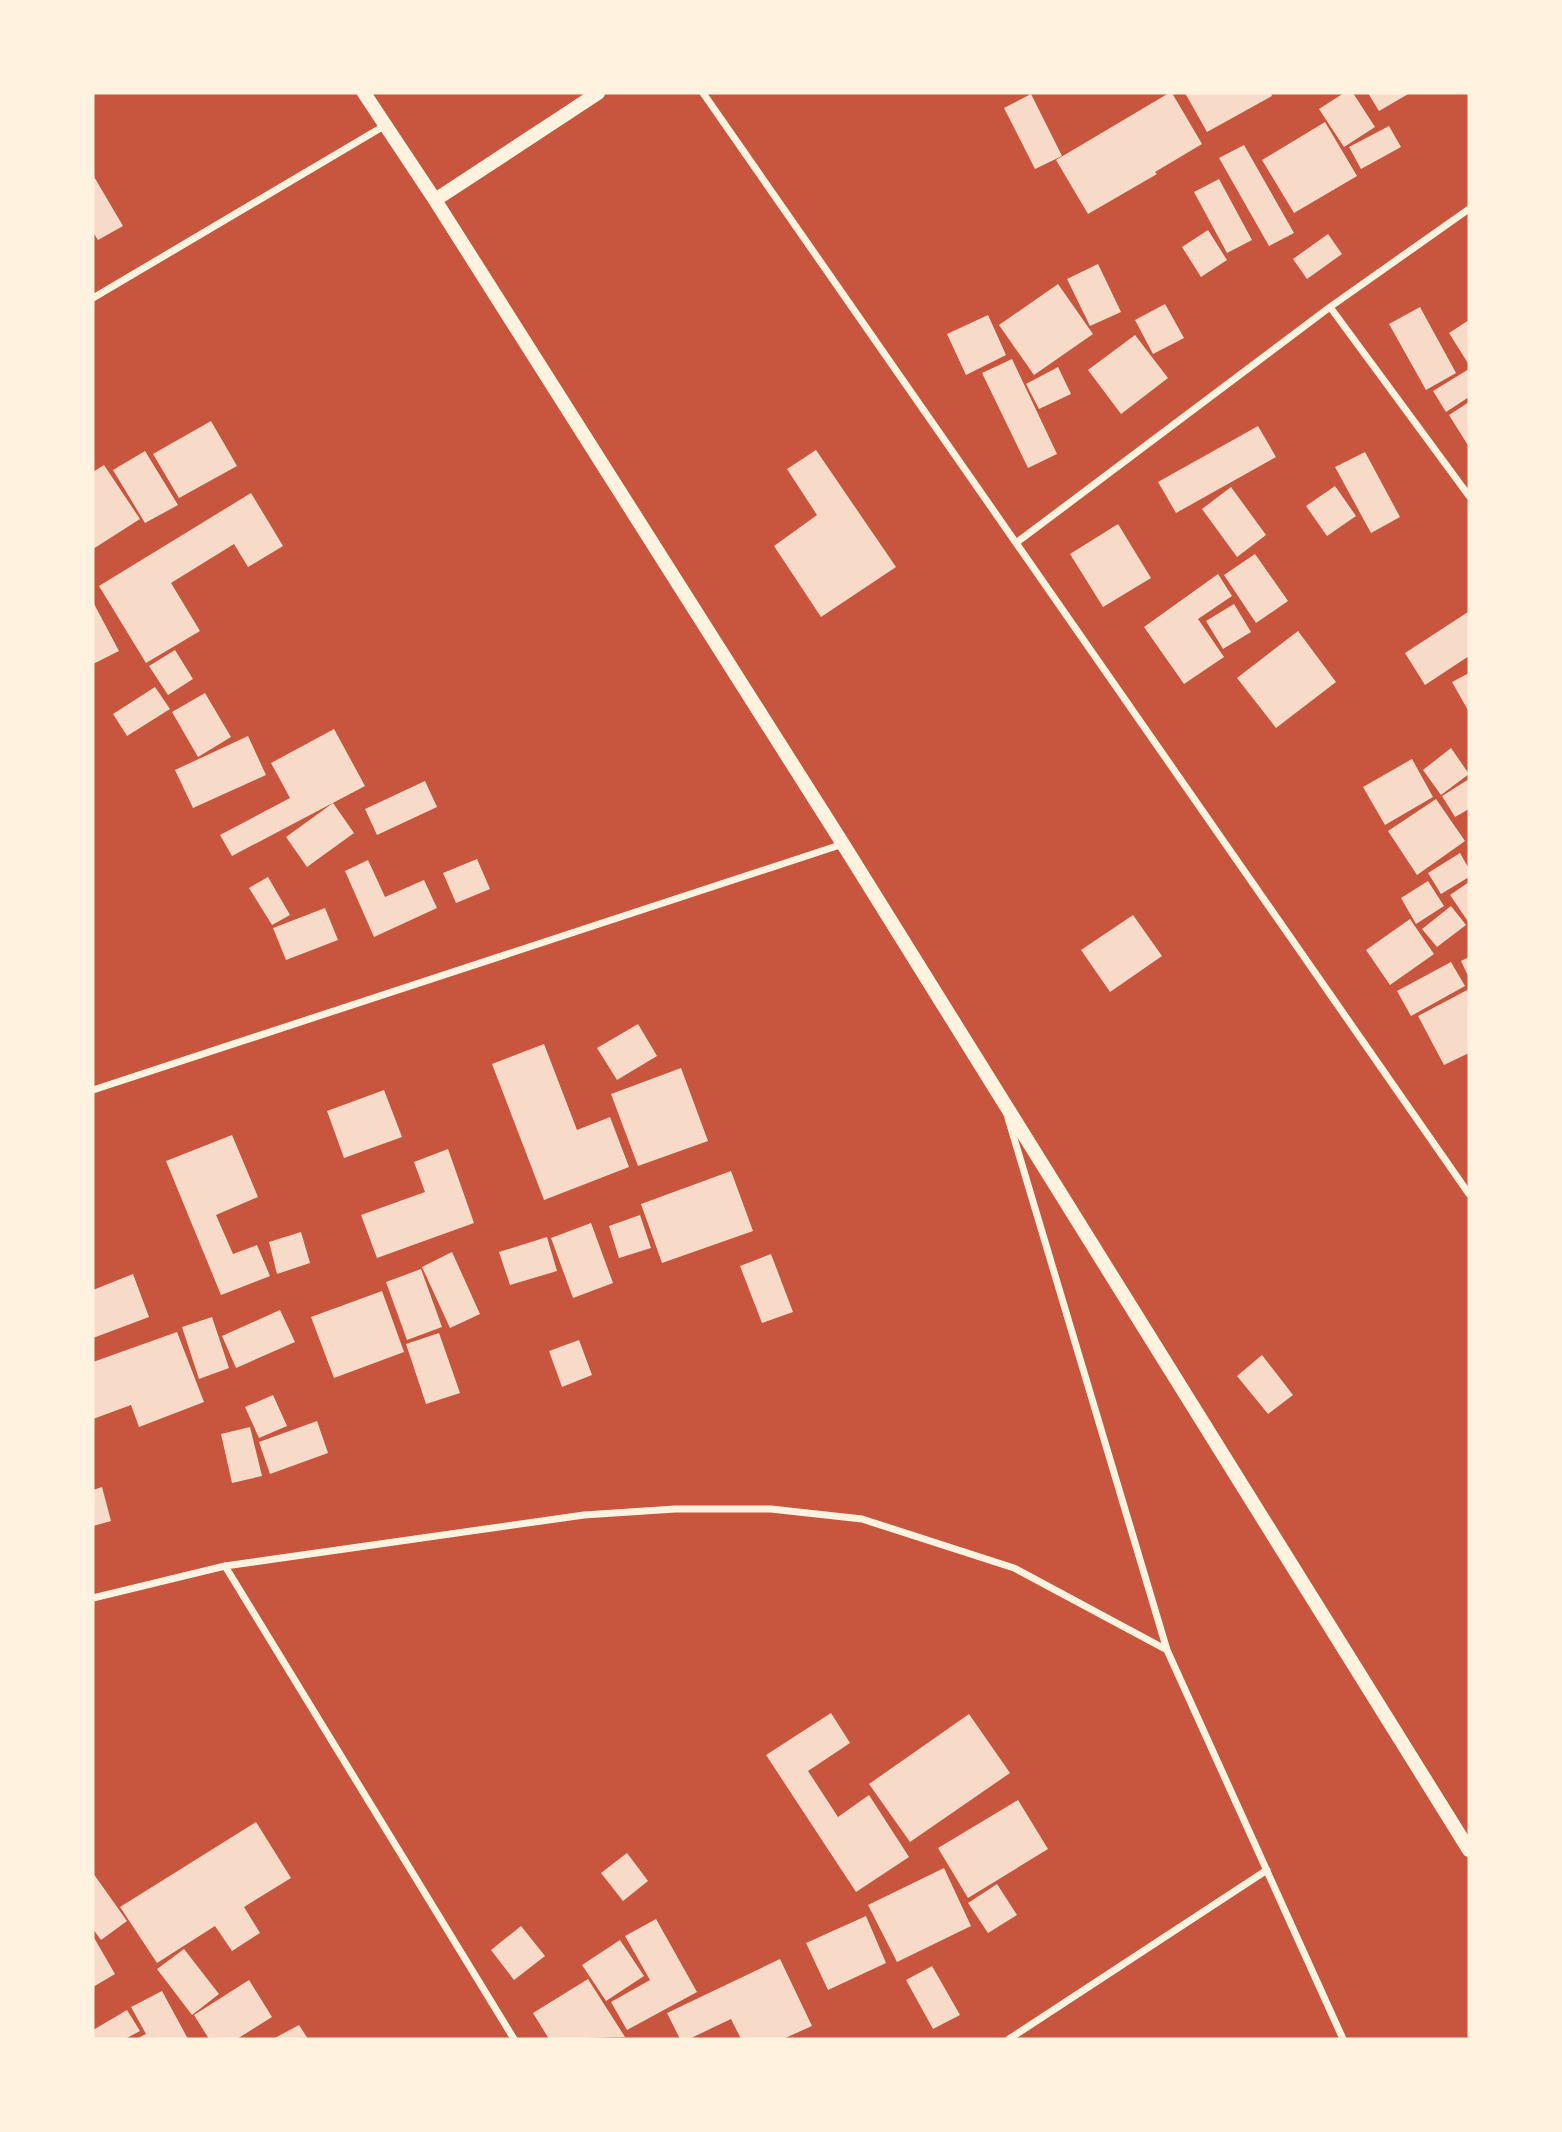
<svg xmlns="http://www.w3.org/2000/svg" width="1562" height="2132" font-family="Lato,sans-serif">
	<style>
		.building { fill: #f7dbc8 }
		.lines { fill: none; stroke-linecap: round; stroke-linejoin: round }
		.minor { stroke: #fff3e0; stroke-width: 7 }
		.secondary { stroke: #fff3e0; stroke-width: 14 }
	</style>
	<rect width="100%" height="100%" fill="#c8553d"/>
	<path class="building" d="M 1169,93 L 1172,93 L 1202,144 L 1155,172 L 1157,174 L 1088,214 L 1056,160 Z
		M 1185,93 L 1271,93 L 1272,96 L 1207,132 Z
		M 1344,93 L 1353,93 L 1375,127 L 1344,147 L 1319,109 Z
		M 1368,93 L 1410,93 L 1379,111 Z
		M 1031,94 L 1062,156 L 1035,169 L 1004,108 Z
		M 1325,122 L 1357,176 L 1294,213 L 1262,160 Z
		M 1389,126 L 1401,147 L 1361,169 L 1349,147 Z
		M 1244,145 L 1294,233 L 1269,246 L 1219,158 Z
		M 93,175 L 123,226 L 98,240 L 93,232 Z
		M 1219,179 L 1252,240 L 1227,253 L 1194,192 Z
		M 1208,230 L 1227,260 L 1201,277 L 1182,247 Z
		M 1328,234 L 1342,254 L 1307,279 L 1293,259 Z
		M 1098,264 L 1121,312 L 1090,326 L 1067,279 Z
		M 1058,284 L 1093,334 L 1034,375 L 999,325 Z
		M 1165,304 L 1184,338 L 1153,354 L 1135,320 Z
		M 1420,307 L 1456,373 L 1426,390 L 1389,324 Z
		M 988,315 L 1006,355 L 966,375 L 947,334 Z
		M 1469,320 L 1469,365 L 1449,333 Z
		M 1135,335 L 1168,378 L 1121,414 L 1088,370 Z
		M 1012,359 L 1057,454 L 1028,468 L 982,373 Z
		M 1058,367 L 1071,394 L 1039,409 L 1026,384 Z
		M 1469,369 L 1469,397 L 1446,412 L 1433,391 Z
		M 1469,402 L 1469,447 L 1449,415 Z
		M 211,421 L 237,466 L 179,498 L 153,454 Z
		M 1258,426 L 1276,457 L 1176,513 L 1158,482 Z
		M 816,450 L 896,567 L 821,617 L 774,546 L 817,515 L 787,469 Z
		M 145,451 L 178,505 L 145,523 L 113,470 Z
		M 1365,452 L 1400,517 L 1371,533 L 1335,467 Z
		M 104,465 L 140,519 L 93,549 L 93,472 Z
		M 1335,486 L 1356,516 L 1327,536 L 1306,506 Z
		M 1231,487 L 1266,535 L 1237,557 L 1202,509 Z
		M 251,493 L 283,546 L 248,567 L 234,544 L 171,583 L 200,631 L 146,663 L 99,586 Z
		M 1118,524 L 1151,578 L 1103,607 L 1070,554 Z
		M 1255,554 L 1288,601 L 1256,623 L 1224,575 Z
		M 1218,574 L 1232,596 L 1198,619 L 1224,657 L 1184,684 L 1144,627 Z
		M 93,602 L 119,651 L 93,664 Z
		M 1234,604 L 1251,632 L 1223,649 L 1206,621 Z
		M 1468,612 L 1469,656 L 1425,685 L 1405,653 Z
		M 1298,631 L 1336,682 L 1276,728 L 1237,678 Z
		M 175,650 L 193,679 L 168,695 L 149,666 Z
		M 1469,673 L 1469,712 L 1452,682 Z
		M 155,687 L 170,709 L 127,736 L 113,714 Z
		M 205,693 L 231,737 L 198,757 L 172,712 Z
		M 334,729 L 365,786 L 232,856 L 220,835 L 290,798 L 271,763 Z
		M 248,736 L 266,775 L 193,808 L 175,770 Z
		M 1451,748 L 1469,774 L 1441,795 L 1423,770 Z
		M 1412,759 L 1433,797 L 1385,825 L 1363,787 Z
		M 1469,779 L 1469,809 L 1455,817 L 1442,796 Z
		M 425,781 L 437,807 L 377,835 L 365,809 Z
		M 1436,799 L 1465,841 L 1417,875 L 1388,831 Z
		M 333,803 L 354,833 L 307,867 L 286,837 Z
		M 1460,853 L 1469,869 L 1469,877 L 1441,894 L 1428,873 Z
		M 477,859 L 490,889 L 456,903 L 443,873 Z
		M 368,860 L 385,897 L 424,880 L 437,908 L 374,937 L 345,871 Z
		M 268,877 L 290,915 L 272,925 L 249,888 Z
		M 1428,881 L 1444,906 L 1416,924 L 1401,898 Z
		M 1469,882 L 1469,923 L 1450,895 Z
		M 1451,906 L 1466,925 L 1437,947 L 1422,929 Z
		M 325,908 L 338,940 L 286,960 L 273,928 Z
		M 1133,915 L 1162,956 L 1110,992 L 1081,950 Z
		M 1410,919 L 1434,954 L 1390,985 L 1366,950 Z
		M 1469,957 L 1469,978 L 1461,961 Z
		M 1451,962 L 1465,986 L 1411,1016 L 1397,991 Z
		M 1469,989 L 1469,1053 L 1444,1065 L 1418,1016 Z
		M 638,1024 L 657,1056 L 617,1080 L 597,1048 Z
		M 544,1044 L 577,1130 L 610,1117 L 629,1167 L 544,1200 L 492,1064 Z
		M 681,1068 L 708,1141 L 638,1166 L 611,1094 Z
		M 384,1090 L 402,1137 L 344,1158 L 327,1111 Z
		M 232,1135 L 258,1197 L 216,1215 L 233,1254 L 257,1245 L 270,1276 L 221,1295 L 166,1161 Z
		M 448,1149 L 474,1223 L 377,1258 L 361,1215 L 425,1192 L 414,1162 Z
		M 731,1171 L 753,1231 L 662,1263 L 641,1204 Z
		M 640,1215 L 651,1248 L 619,1258 L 609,1226 Z
		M 591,1223 L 613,1283 L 573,1298 L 551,1238 Z
		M 301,1232 L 310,1263 L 277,1274 L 269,1242 Z
		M 547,1237 L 557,1271 L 510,1285 L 499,1252 Z
		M 452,1252 L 480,1314 L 450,1328 L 422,1267 Z
		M 771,1254 L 793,1312 L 762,1323 L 740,1266 Z
		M 421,1269 L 442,1327 L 407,1340 L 386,1282 Z
		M 133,1274 L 149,1317 L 93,1338 L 93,1290 Z
		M 382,1291 L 404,1352 L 334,1378 L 311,1317 Z
		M 280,1310 L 295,1342 L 236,1368 L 222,1336 Z
		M 212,1317 L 229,1368 L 199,1379 L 182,1327 Z
		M 177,1332 L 204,1402 L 139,1427 L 131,1405 L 93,1419 L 93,1362 Z
		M 439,1333 L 460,1393 L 426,1404 L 406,1344 Z
		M 579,1340 L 592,1375 L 562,1387 L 549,1351 Z
		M 1262,1355 L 1293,1395 L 1268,1414 L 1237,1376 Z
		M 273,1395 L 287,1426 L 259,1438 L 245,1407 Z
		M 317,1421 L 328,1453 L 270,1474 L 259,1442 Z
		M 250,1427 L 262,1476 L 232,1483 L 221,1434 Z
		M 102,1487 L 111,1521 L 93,1526 L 93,1490 Z
		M 831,1713 L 850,1743 L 808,1771 L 838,1817 L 869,1795 L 909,1857 L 856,1892 L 766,1755 Z
		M 969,1714 L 1010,1773 L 910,1842 L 869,1784 Z
		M 1018,1800 L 1048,1849 L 968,1898 L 938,1848 Z
		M 256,1822 L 291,1878 L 244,1907 L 260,1933 L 232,1951 L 215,1926 L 157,1963 L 120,1907 Z
		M 627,1853 L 648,1881 L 623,1901 L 601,1873 Z
		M 944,1868 L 971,1926 L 897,1962 L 868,1905 Z
		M 93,1873 L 127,1921 L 101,1940 L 93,1929 Z
		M 997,1884 L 1017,1915 L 988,1933 L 968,1903 Z
		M 866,1916 L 886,1963 L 828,1990 L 806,1943 Z
		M 656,1919 L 697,1992 L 627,2030 L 611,2002 L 650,1980 L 625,1936 Z
		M 521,1926 L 545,1956 L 514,1980 L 491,1950 Z
		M 93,1936 L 115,1974 L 93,1987 Z
		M 620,1940 L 644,1976 L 606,2001 L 582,1965 Z
		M 184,1949 L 219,1994 L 192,2015 L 157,1969 Z
		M 780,1959 L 812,2026 L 783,2039 L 741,2039 L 731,2019 L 689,2039 L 680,2039 L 667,2013 Z
		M 932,1966 L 960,2015 L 933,2029 L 906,1980 Z
		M 588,1979 L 625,2037 L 549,2039 L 533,2013 Z
		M 249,1980 L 272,2017 L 237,2039 L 209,2039 L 194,2015 Z
		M 162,1991 L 188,2039 L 136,2039 L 146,2034 L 131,2007 Z
		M 127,2010 L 140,2031 L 125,2039 L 93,2039 L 93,2030 Z
		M 299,2025 L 308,2039 L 273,2039 Z"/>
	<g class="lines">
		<path class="minor" d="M 703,93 L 1469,1194
			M 93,298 L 384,126
			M 1330,307 L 1469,496
			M 1016,543 L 1330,307 L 1469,209
			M 93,1090 L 843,844
			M 1008,1118 L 1167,1650 L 1343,2039
			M 225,1566 L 514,2039
			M 93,1598 L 225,1566 L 584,1515 L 675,1509 L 771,1509 L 862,1519 L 1014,1568 L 1167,1650
			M 1009,2039 L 1267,1870"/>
		<path class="secondary" d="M 364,93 L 435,200 L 843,844 L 1469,1850
			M 435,200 L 598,93"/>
	</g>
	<rect width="1562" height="2132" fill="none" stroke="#fff3e0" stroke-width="189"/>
</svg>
